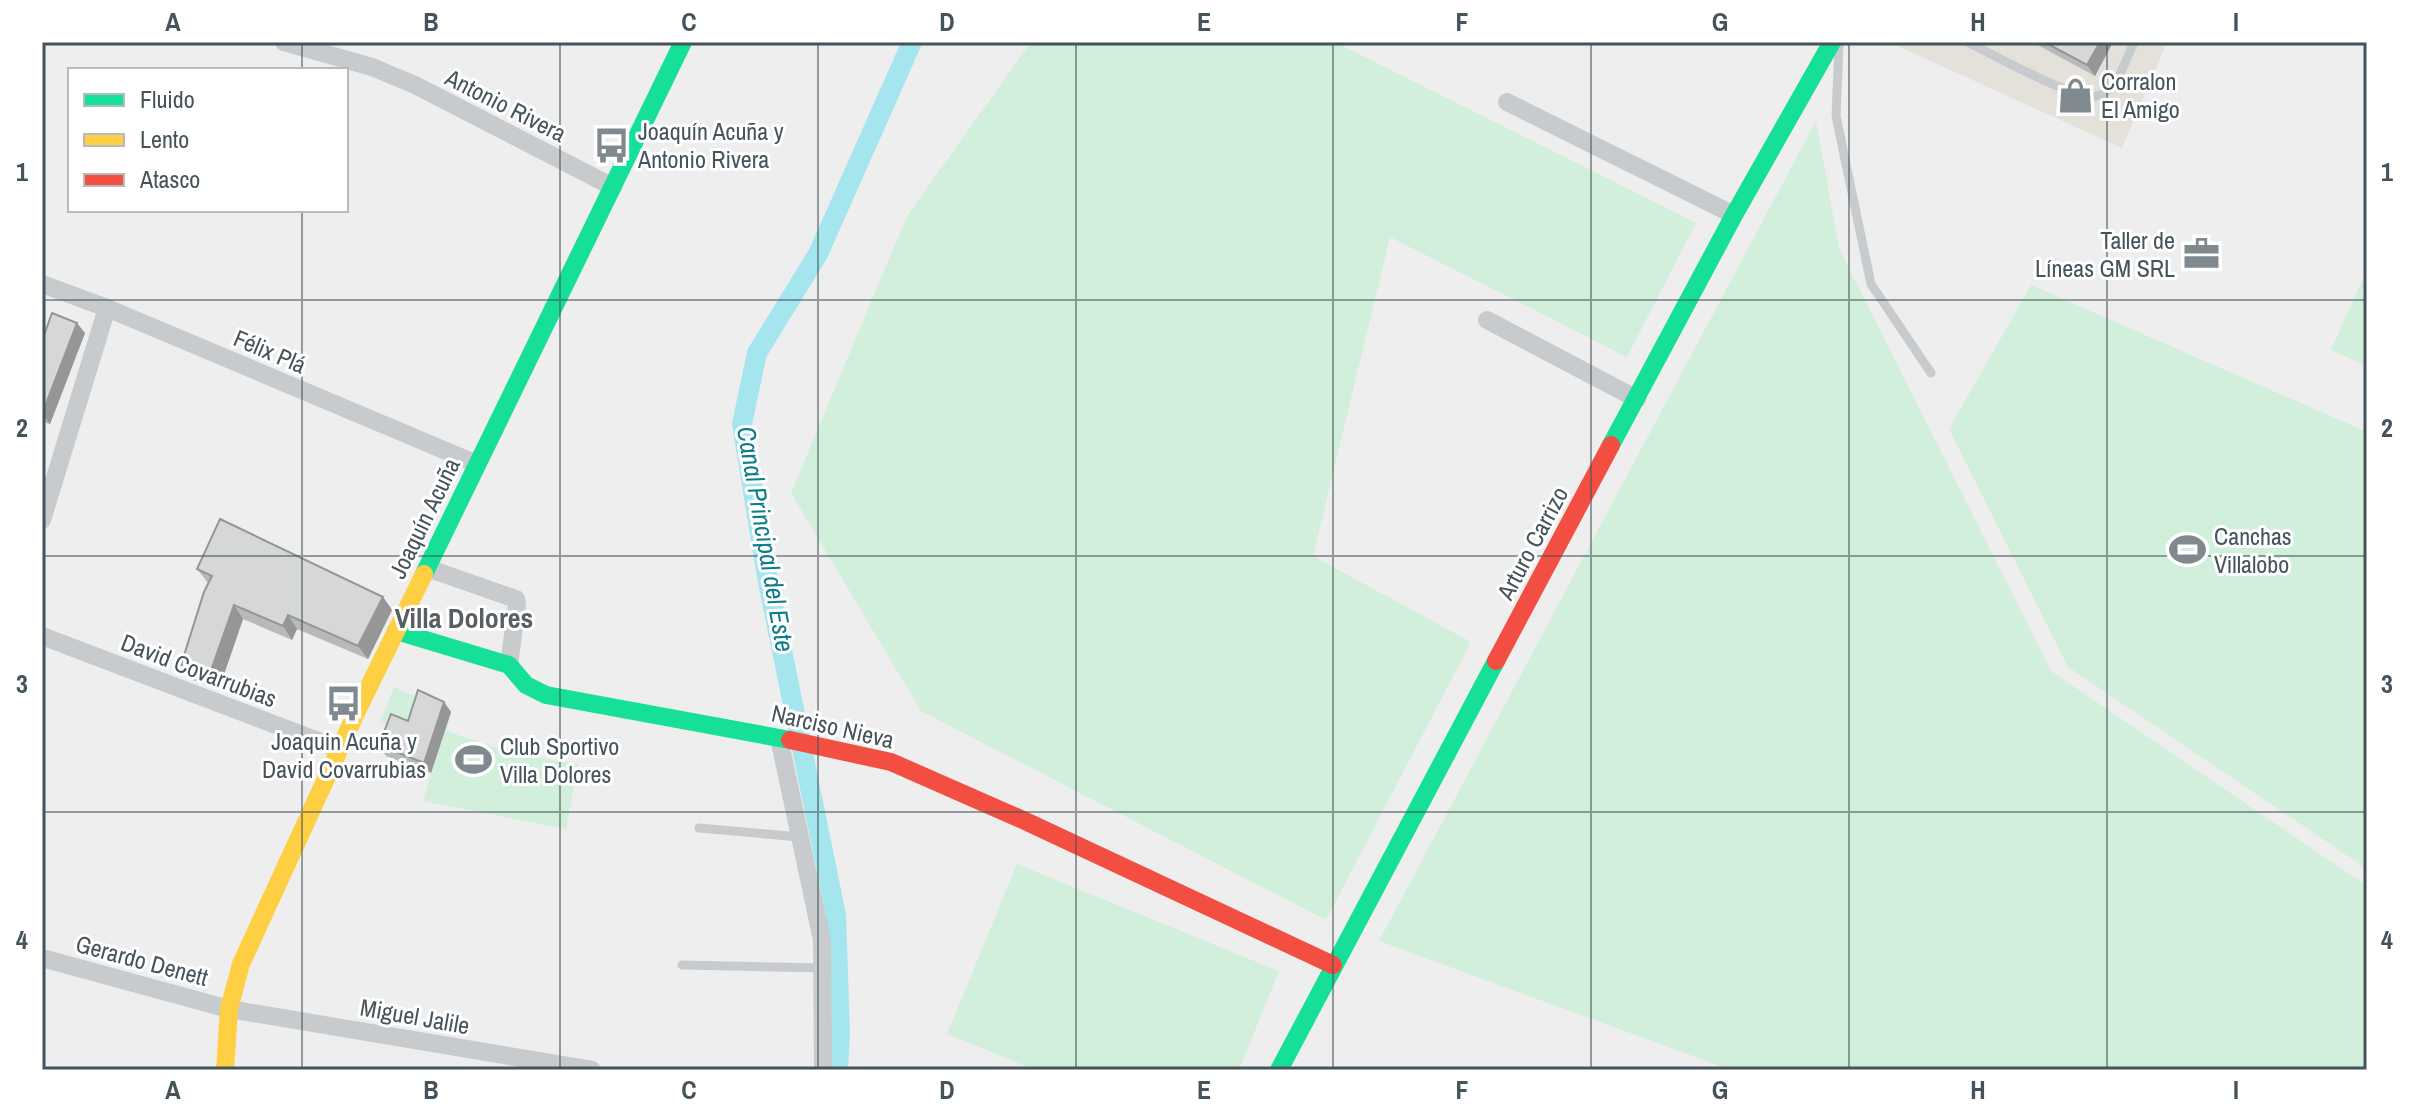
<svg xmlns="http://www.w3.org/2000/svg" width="2409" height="1112" font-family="'Archivo Narrow',sans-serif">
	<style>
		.commercial { fill: #e4e1db }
		.green { fill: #d1efda }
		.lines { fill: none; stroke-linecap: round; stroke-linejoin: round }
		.canal { stroke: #a5e6ee; stroke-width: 20 }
		.lane { stroke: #c8cbcd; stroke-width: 9 }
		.street { stroke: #c8cbcd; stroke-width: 18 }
		.fast { stroke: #16e098; stroke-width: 18 }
		.slow { stroke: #ffcf43; stroke-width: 18 }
		.jam { stroke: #f24e42; stroke-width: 18 }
		.wall { fill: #b8b9b9 }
		.shaded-wall { fill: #969696 }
		.building { fill: #d6d7d7; stroke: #969696; stroke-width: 2 }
		.grid { fill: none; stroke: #45535b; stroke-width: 2; stroke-opacity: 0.55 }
		.labels { text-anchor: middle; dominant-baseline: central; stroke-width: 6; stroke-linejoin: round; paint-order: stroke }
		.poi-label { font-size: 24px; fill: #45535b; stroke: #fff; text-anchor: start }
		.street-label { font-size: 24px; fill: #45535b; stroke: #fff }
		.water-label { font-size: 26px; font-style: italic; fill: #0b7d8b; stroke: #fff }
		.quarter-label { font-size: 28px; font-weight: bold; fill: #595e62; stroke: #fff }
		.neatline { fill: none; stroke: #45535b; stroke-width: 3 }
		.grid-label { font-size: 26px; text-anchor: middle; font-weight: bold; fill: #45535b }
	</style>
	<rect width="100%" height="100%" fill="#efeeee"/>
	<path class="commercial" d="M 1889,42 L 2167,42 L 2122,148 Z"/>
	<path class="green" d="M 1031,42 L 1335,42 L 1696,223 L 1627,357 L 1390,237 L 1313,556 L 1471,642 L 1326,920 L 921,711 L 791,493 L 907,216 Z
		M 1816,121 L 1839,248 L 2051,671 L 2367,886 L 2367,1070 L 1720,1070 L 1720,1066 L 1379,941 Z
		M 2367,269 L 2367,366 L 2331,350 Z
		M 2031,285 L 2367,432 L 2367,869 L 2068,667 L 1949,429 Z
		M 394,687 L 451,712 L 446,731 L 519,755 L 578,764 L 566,829 L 423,801 L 431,773 L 386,756 L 396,729 L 380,722 Z
		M 1017,864 L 1279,971 L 1239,1070 L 1035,1070 L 947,1034 Z"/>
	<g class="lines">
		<path class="canal" d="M 838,1070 L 840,1033 L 836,915 L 768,582 L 742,424 L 757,353 L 818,254 L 912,42"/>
		<path class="lane" d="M 1967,42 C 1991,53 2075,101 2097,96 C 2117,92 2126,59 2134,42
			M 1839,45 L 1836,116 L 1871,284 L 1931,373
			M 699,828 L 800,837
			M 682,965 L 824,968"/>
		<path class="street" d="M 284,42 L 372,67 L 415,85 L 613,187
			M 1507,102 L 1734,215
			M 42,284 L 107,308 L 477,464
			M 1487,320 L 1637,399
			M 42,520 L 107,308
			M 427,568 L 516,599 L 517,605 L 509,665
			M 42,636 L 339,749
			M 779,738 L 822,940 L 823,1070
			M 42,958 L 229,1009 L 592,1070"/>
		<path class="fast" d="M 1611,445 L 1734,215 L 1832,42
			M 424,574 L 683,42
			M 396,631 L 509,665 L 526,685 L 546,695 L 790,740
			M 1279,1070 L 1496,661"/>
		<path class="slow" d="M 225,1070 L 229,1009 L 241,964 L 357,711 L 424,574"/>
		<path class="jam" d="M 1496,661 L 1611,445
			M 790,740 L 891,762 L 1023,820 L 1333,965"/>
	</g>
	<path class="wall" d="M 2032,42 L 2113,42 L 2095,76 Z
		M 85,333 L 50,424 L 42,422 L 42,337 L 43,338 Z
		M 197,569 L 383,597 L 392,610 L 368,659 L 297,629 L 292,640 L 243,619 L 219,689 L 190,679 L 181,665 L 208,583 Z
		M 444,702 L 451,712 L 431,773 L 386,756 L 379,745 L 408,721 Z"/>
	<path class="shaded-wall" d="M 2100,42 L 2113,42 L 2095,76 L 2087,65 Z
		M 77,323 L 85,333 L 50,424 L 42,414 Z
		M 383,597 L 392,610 L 368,659 L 358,646 Z
		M 234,605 L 243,619 L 219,689 L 209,676 Z
		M 288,615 L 297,629 L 292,640 L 283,626 Z
		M 444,702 L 451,712 L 431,773 L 424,763 Z"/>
	<path class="building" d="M 2044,42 L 2100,42 L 2087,65 Z
		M 52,313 L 77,323 L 42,414 L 42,341 Z
		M 220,519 L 383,597 L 358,646 L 288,615 L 283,626 L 234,605 L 209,676 L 181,665 L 204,592 L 212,576 L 197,569 Z
		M 418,690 L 444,702 L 424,763 L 379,745 L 391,714 L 408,721 Z"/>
	<path class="grid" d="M 302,42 L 302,70M 560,42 L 560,1070M 818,42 L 818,1070M 1076,42 L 1076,1070M 1333,42 L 1333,1070M 1591,42 L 1591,1070M 1849,42 L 1849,1070M 2107,42 L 2107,1070M 302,210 L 302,1070M 42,300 L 2367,300M 42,556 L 2367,556M 42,812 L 2367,812"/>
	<defs>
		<symbol id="shop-bare" viewBox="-9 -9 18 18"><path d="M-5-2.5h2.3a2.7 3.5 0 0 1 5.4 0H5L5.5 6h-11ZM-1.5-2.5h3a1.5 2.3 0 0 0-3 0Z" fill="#80898e" stroke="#fff" stroke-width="2.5" paint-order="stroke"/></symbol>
		<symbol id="bus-bare" viewBox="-9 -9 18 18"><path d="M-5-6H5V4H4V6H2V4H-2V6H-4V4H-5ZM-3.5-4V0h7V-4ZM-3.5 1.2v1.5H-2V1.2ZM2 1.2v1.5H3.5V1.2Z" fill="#80898e" stroke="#fff" stroke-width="2.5" paint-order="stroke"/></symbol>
		<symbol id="office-bare" viewBox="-9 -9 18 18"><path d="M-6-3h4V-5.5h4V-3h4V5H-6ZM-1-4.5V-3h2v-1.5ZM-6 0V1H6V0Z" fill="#80898e" stroke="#fff" stroke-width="2.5" paint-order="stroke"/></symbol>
		<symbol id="stadium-bare" viewBox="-9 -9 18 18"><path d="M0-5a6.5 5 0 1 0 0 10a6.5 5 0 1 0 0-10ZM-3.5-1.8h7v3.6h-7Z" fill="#80898e" stroke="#fff" stroke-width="2.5" paint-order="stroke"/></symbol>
	</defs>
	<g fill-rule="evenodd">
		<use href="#shop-bare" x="2050" y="70" width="51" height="51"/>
		<use href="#bus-bare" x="586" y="120" width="51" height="51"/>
		<use href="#office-bare" x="2176" y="228" width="51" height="51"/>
		<use href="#stadium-bare" x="2162" y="524" width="51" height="51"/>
		<use href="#bus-bare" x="318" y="678" width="51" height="51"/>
		<use href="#stadium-bare" x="448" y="734" width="51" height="51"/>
	</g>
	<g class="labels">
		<g class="poi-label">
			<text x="2101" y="81">Corralon<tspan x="2101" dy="28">El Amigo</tspan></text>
			<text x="638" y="131">Joaquín Acuña y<tspan x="638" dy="28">Antonio Rivera</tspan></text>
			<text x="2175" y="240" text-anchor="end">Taller de<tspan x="2175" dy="28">Líneas GM SRL</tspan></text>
			<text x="2214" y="536">Canchas<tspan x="2214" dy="28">Villalobo</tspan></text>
			<text x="344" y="741" text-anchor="middle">Joaquin Acuña y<tspan x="344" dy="28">David Covarrubias</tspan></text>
			<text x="500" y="746">Club Sportivo<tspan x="500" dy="28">Villa Dolores</tspan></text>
		</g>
		<g class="street-label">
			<text transform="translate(506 105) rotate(27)">Antonio Rivera</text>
			<text transform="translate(270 351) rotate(23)">Félix Plá</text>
			<text transform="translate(424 518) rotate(-64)">Joaquín Acuña</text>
			<text transform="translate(1532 543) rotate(-62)">Arturo Carrizo</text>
			<text transform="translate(199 670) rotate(21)">David Covarrubias</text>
			<text transform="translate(833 726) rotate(13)">Narciso Nieva</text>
			<text transform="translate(142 960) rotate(15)">Gerardo Denett</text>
			<text transform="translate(415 1016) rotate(10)">Miguel Jalile</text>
		</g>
		<g class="water-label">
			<text transform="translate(766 539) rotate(80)">Canal Principal del Este</text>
		</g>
		<g class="quarter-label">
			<text x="464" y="618">Villa Dolores</text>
		</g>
	</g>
	<rect width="2409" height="1112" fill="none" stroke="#ffffff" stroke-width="88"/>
	<rect x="68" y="68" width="280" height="144" fill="#ffffff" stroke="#b5babd" stroke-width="2"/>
	<rect x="84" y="94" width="40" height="12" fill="#16e098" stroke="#b5babd" stroke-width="2"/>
	<text x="140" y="108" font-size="24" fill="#45535b">Fluido</text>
	<rect x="84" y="134" width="40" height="12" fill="#ffcf43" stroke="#b5babd" stroke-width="2"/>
	<text x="140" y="148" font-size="24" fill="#45535b">Lento</text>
	<rect x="84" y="174" width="40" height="12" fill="#f24e42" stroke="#b5babd" stroke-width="2"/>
	<text x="140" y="188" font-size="24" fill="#45535b">Atasco</text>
	<rect x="44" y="44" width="2321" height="1024" class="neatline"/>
	<g class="grid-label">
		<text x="173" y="31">A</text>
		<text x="431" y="31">B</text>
		<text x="689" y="31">C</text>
		<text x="947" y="31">D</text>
		<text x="1204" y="31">E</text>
		<text x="1462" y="31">F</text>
		<text x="1720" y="31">G</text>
		<text x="1978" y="31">H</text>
		<text x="2236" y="31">I</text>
		<text x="22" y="181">1</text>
		<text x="2387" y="181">1</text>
		<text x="22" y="437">2</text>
		<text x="2387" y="437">2</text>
		<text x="22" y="693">3</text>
		<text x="2387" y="693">3</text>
		<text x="22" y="949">4</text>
		<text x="2387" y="949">4</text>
		<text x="173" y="1099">A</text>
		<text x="431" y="1099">B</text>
		<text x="689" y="1099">C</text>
		<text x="947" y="1099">D</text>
		<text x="1204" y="1099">E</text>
		<text x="1462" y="1099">F</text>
		<text x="1720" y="1099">G</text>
		<text x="1978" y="1099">H</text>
		<text x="2236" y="1099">I</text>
	</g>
</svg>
